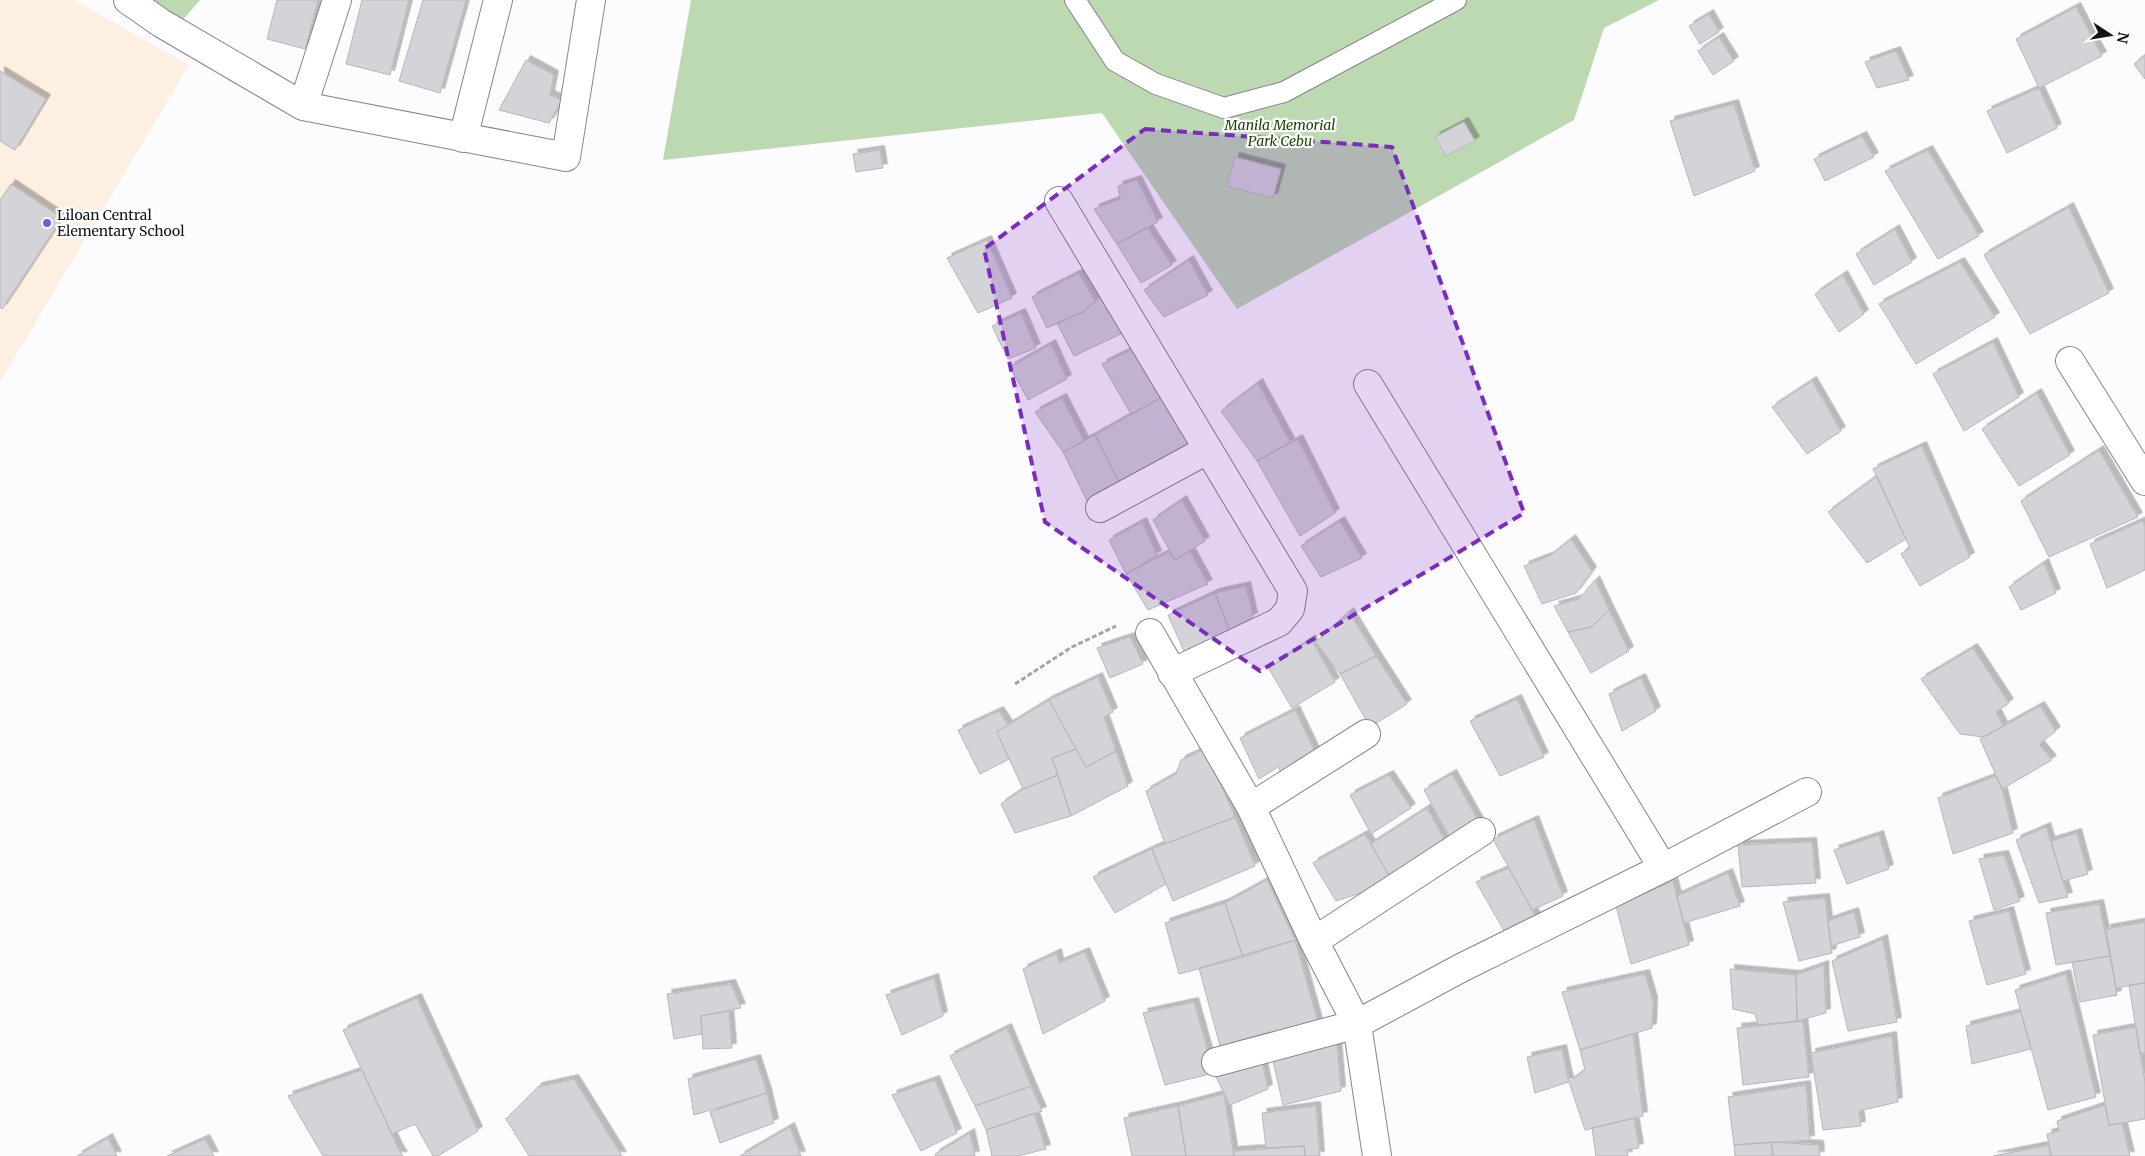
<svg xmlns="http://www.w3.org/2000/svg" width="2145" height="1156" font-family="Merriweather,serif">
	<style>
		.education { fill: #fdefe1 }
		.green { fill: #bdd9b2 }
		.building { fill: #d4d4d8; stroke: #b7b7bb; filter: url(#shadow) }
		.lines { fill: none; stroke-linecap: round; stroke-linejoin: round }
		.service-casing { stroke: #868588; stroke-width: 22 }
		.minor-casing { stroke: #868588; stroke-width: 30 }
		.path { stroke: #a4a3a6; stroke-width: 3; stroke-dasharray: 5 2.5; stroke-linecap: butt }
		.service { stroke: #fff; stroke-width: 20 }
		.minor { stroke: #fff; stroke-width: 28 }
		.marked { fill: #7b2cbf; fill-opacity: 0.2; stroke: #7b2cbf; stroke-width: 4; stroke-dasharray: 10 6; stroke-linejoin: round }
		.poi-dot { fill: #6e62dc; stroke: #fff; stroke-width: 2 }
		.labels { text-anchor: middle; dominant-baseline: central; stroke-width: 4.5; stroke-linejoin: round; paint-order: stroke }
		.park-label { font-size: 14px; font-style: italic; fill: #1c4402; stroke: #fff }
		.poi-label { font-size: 14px; fill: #131314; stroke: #fff; text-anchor: start }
	</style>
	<defs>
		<filter id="shadow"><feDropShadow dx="4.5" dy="-4.5" stdDeviation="0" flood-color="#0004"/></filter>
	</defs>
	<rect width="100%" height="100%" fill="#fcfbfe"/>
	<path class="education" d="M 0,0 L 74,0 L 189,65 L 0,382 Z"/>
	<path class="green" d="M 143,0 L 200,0 L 181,22 Z
		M 691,0 L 1659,0 L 1604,28 L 1574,120 L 1237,309 L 1102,113 L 663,160 Z"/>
	<path class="building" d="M 277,0 L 318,0 L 305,49 L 267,39 Z
		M 362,0 L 409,0 L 390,75 L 346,64 Z
		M 423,0 L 466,0 L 440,93 L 399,81 Z
		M 2076,7 L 2102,56 L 2039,88 L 2016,39 Z
		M 1709,14 L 1719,32 L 1700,44 L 1689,26 Z
		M 1719,37 L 1734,61 L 1713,75 L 1698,51 Z
		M 1896,51 L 1909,80 L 1877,88 L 1865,62 Z
		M 2145,55 L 2145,79 L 2134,64 Z
		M 526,60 L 554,75 L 550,95 L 562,100 L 549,123 L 499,110 Z
		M 0,71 L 46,99 L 15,150 L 0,141 Z
		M 2039,88 L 2057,128 L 2007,153 L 1987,111 Z
		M 1734,104 L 1755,171 L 1694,196 L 1670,121 Z
		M 1464,122 L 1475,141 L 1446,156 L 1435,137 Z
		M 1862,136 L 1874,157 L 1825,181 L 1814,159 Z
		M 880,150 L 883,168 L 856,172 L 853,154 Z
		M 1928,150 L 1979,236 L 1938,259 L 1885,171 Z
		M 1235,157 L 1281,169 L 1273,198 L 1227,186 Z
		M 1137,180 L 1158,222 L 1117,244 L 1094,209 L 1120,199 L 1118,186 Z
		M 11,184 L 62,218 L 2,309 L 0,307 L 0,200 Z
		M 2069,207 L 2109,293 L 2030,334 L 1984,255 Z
		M 1147,227 L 1172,265 L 1141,283 L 1117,244 Z
		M 1895,229 L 1912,262 L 1874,285 L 1856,254 Z
		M 987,240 L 1012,298 L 978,313 L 947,258 Z
		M 1189,260 L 1208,295 L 1164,317 L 1144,290 Z
		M 1960,262 L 1995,317 L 1916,364 L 1879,304 Z
		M 1079,273 L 1095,301 L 1083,312 L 1047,328 L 1032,297 Z
		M 1843,275 L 1864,314 L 1839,332 L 1815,294 Z
		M 1108,291 L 1125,332 L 1074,356 L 1057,323 L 1083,312 Z
		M 1021,313 L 1036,348 L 1008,359 L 992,326 Z
		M 1993,342 L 2019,397 L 1964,431 L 1933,374 Z
		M 1051,344 L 1067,379 L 1028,400 L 1010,367 Z
		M 1135,348 L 1166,395 L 1131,414 L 1102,364 Z
		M 1812,381 L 1841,431 L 1807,454 L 1772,407 Z
		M 1258,383 L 1290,442 L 1257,461 L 1221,411 Z
		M 2037,393 L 2070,455 L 2019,486 L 1982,429 Z
		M 1166,395 L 1194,452 L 1122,488 L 1095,435 Z
		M 1062,398 L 1084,441 L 1063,452 L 1035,412 Z
		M 1095,435 L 1122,488 L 1087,501 L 1063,452 Z
		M 1298,439 L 1335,513 L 1300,536 L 1257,461 Z
		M 1922,446 L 1970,557 L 1920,586 L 1901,554 L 1910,548 L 1873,469 Z
		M 2099,450 L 2138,517 L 2049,557 L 2021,501 Z
		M 1877,476 L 1906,539 L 1867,563 L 1828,512 Z
		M 1182,500 L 1205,541 L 1175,560 L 1153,520 Z
		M 1340,521 L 1362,558 L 1321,577 L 1301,546 Z
		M 2142,521 L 2145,526 L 2145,570 L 2107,588 L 2090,544 Z
		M 1142,522 L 1157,555 L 1126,574 L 1109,540 Z
		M 1571,539 L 1592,571 L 1576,593 L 1542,604 L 1524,566 L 1550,556 Z
		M 1190,551 L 1208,584 L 1148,610 L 1126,574 L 1169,552 L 1175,560 Z
		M 2044,563 L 2056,593 L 2021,610 L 2009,587 Z
		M 1595,580 L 1609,610 L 1591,627 L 1568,632 L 1554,606 L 1579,599 Z
		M 1246,586 L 1253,617 L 1229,630 L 1215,593 Z
		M 1215,593 L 1229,630 L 1184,651 L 1168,615 Z
		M 1609,610 L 1629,651 L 1591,673 L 1568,632 L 1591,627 Z
		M 1349,612 L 1376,656 L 1340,674 L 1316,642 Z
		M 1130,637 L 1143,664 L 1110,678 L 1097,648 Z
		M 1311,639 L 1335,682 L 1292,708 L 1269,669 Z
		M 1973,648 L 2009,703 L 1996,712 L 2003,726 L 1983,737 L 1960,734 L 1921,679 Z
		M 1376,656 L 1407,704 L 1370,727 L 1340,674 Z
		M 1098,677 L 1113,712 L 1104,717 L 1116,751 L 1086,767 L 1049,700 Z
		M 1641,678 L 1656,711 L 1622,731 L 1609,694 Z
		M 1517,699 L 1544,757 L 1500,776 L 1470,721 Z
		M 1049,700 L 1076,749 L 1052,758 L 1058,775 L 1023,789 L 997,732 Z
		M 2040,706 L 2056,731 L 2039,744 L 2052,760 L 2002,789 L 1980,739 Z
		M 1295,710 L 1319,760 L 1286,780 L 1278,767 L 1259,779 L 1240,738 Z
		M 999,711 L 1008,725 L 997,732 L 1009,759 L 980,774 L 958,730 Z
		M 1076,749 L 1086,767 L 1116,751 L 1128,786 L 1071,816 L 1052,758 Z
		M 1205,749 L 1235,817 L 1165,844 L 1146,791 L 1176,774 L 1181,760 Z
		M 1452,774 L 1479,822 L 1450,838 L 1424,790 Z
		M 1058,775 L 1071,816 L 1015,833 L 1001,804 L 1023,789 Z
		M 1389,775 L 1411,808 L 1371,834 L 1350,795 Z
		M 1996,776 L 2002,789 L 2013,833 L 1953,854 L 1938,798 Z
		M 1427,808 L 1449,848 L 1395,886 L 1371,844 Z
		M 1235,817 L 1255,866 L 1173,901 L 1152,849 Z
		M 1534,820 L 1563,896 L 1532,910 L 1493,839 Z
		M 2046,827 L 2068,897 L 2039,903 L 2016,840 Z
		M 2077,833 L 2088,874 L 2063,881 L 2051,841 Z
		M 1365,834 L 1389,875 L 1361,893 L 1336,901 L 1313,863 Z
		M 1879,835 L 1889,869 L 1847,884 L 1834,850 Z
		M 1812,842 L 1816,883 L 1742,887 L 1738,845 Z
		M 1152,849 L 1166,884 L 1115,913 L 1093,877 Z
		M 2004,855 L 2020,901 L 1994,910 L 1979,859 Z
		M 1509,868 L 1536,917 L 1506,934 L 1476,882 Z
		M 1728,873 L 1740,906 L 1684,923 L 1677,896 Z
		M 1267,880 L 1295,940 L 1243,957 L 1225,903 Z
		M 1673,881 L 1689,945 L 1631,964 L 1616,906 Z
		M 1825,898 L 1832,953 L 1799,961 L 1783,902 Z
		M 1225,903 L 1243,957 L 1179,974 L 1165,923 Z
		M 2099,904 L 2110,956 L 2056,965 L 2046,913 Z
		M 2009,911 L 2026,974 L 1987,985 L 1969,921 Z
		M 1854,912 L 1860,937 L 1831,946 L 1828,921 Z
		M 2145,922 L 2145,983 L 2116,988 L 2106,929 Z
		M 1883,939 L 1897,1022 L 1848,1031 L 1832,961 Z
		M 1295,940 L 1319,1026 L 1222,1053 L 1199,968 Z
		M 1085,952 L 1105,1001 L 1043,1034 L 1023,969 L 1057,953 L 1059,963 Z
		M 2110,956 L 2117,995 L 2080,1002 L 2072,962 Z
		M 1824,965 L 1826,1013 L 1797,1021 L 1796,975 Z
		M 1730,969 L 1796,975 L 1797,1021 L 1758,1025 L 1755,1014 L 1733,1009 Z
		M 1645,974 L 1653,1001 L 1652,1028 L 1580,1050 L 1562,992 Z
		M 2066,974 L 2096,1097 L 2048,1110 L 2015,990 Z
		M 934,978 L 943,1016 L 902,1035 L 886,995 Z
		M 2145,983 L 2145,1053 L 2140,1054 L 2129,985 Z
		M 731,984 L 741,1008 L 701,1016 L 702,1034 L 674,1039 L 667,994 Z
		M 417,998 L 478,1131 L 438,1156 L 433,1156 L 415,1124 L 392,1134 L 343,1030 Z
		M 1194,1002 L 1214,1073 L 1165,1085 L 1143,1013 Z
		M 729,1011 L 732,1048 L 703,1049 L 701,1016 Z
		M 2021,1012 L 2031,1049 L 1972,1064 L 1966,1026 Z
		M 1803,1021 L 1809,1077 L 1743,1085 L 1737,1028 Z
		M 2136,1027 L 2145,1082 L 2145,1119 L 2109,1125 L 2093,1035 Z
		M 1007,1028 L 1031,1086 L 975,1106 L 950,1056 Z
		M 1633,1034 L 1643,1116 L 1585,1130 L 1569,1082 L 1585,1070 L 1580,1050 Z
		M 1892,1036 L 1898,1102 L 1859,1111 L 1861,1126 L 1823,1130 L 1811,1053 Z
		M 1337,1043 L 1341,1091 L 1283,1105 L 1271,1052 Z
		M 1562,1049 L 1569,1082 L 1535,1093 L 1527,1057 Z
		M 1261,1057 L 1268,1089 L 1230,1105 L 1214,1073 Z
		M 756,1059 L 767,1093 L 694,1115 L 688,1079 Z
		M 362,1070 L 398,1148 L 403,1156 L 323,1156 L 288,1096 Z
		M 574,1079 L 622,1156 L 529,1156 L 506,1119 L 538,1087 Z
		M 935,1080 L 957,1133 L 921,1151 L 892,1095 Z
		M 1806,1085 L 1810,1140 L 1734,1145 L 1728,1097 Z
		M 1031,1086 L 1042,1111 L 986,1130 L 975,1106 Z
		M 767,1093 L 774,1123 L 720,1143 L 710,1112 Z
		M 1224,1094 L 1234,1156 L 1186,1156 L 1178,1106 Z
		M 2105,1105 L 2109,1125 L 2122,1123 L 2130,1156 L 2051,1156 L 2047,1134 L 2059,1131 L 2057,1121 Z
		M 1178,1106 L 1186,1156 L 1132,1156 L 1124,1118 Z
		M 1316,1106 L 1320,1156 L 1305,1156 L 1304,1146 L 1266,1148 L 1262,1113 Z
		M 1034,1113 L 1046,1149 L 1018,1156 L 992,1156 L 986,1130 Z
		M 1634,1118 L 1639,1148 L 1627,1150 L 1628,1156 L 1596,1156 L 1592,1128 Z
		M 790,1127 L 801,1156 L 740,1156 Z
		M 970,1133 L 975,1156 L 936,1156 L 935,1154 Z
		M 108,1138 L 117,1156 L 77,1156 Z
		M 205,1139 L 214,1156 L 167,1156 Z
		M 1771,1142 L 1819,1145 L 1820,1156 L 1773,1156 Z
		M 1771,1142 L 1773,1156 L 1735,1156 L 1734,1145 Z
		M 2049,1145 L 2051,1156 L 1993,1156 Z
		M 1304,1146 L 1305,1156 L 1234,1156 L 1234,1151 Z"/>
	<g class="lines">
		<defs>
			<path id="service" d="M 1075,0 L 1115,61 L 1156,84 L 1224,108 L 1284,92 L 1456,0"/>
			<path id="minor" d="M 128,0 L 161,23 L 303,106 L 566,157 L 591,0
				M 303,106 L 337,0
				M 463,138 L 498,0
				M 1059,201 L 1293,591 L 1290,609 L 1279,622 L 1172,673
				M 2070,361 L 2145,481
				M 1368,384 L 1663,868
				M 1100,508 L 1207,450
				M 1150,633 L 1251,807 L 1314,941 L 1357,1024 L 1377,1156
				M 1251,807 L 1366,734
				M 1314,941 L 1481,832
				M 1216,1062 L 1357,1024 L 1461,968 L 1663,868 L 1807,792"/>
		</defs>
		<use href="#service" class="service-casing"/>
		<use href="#minor" class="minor-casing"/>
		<path class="path" d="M 1015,684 L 1072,647 L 1116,626"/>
		<use href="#service" class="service"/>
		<use href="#minor" class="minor"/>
	</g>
	<path class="marked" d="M 1145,129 L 1392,147 L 1524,513 L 1260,671 L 1045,522 L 984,249 Z"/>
	<circle class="poi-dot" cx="47" cy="223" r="5"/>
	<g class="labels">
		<g class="park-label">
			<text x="1280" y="125">Manila Memorial<tspan x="1280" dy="16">Park Cebu</tspan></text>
		</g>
		<g class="poi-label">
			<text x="57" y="215">Liloan Central<tspan x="57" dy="16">Elementary School</tspan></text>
		</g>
	</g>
	<g transform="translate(2110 35) rotate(102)" stroke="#ffffff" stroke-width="4" paint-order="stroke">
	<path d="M0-4L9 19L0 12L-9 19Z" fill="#131314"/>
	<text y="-8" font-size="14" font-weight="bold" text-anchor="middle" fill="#131314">N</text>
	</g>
</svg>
